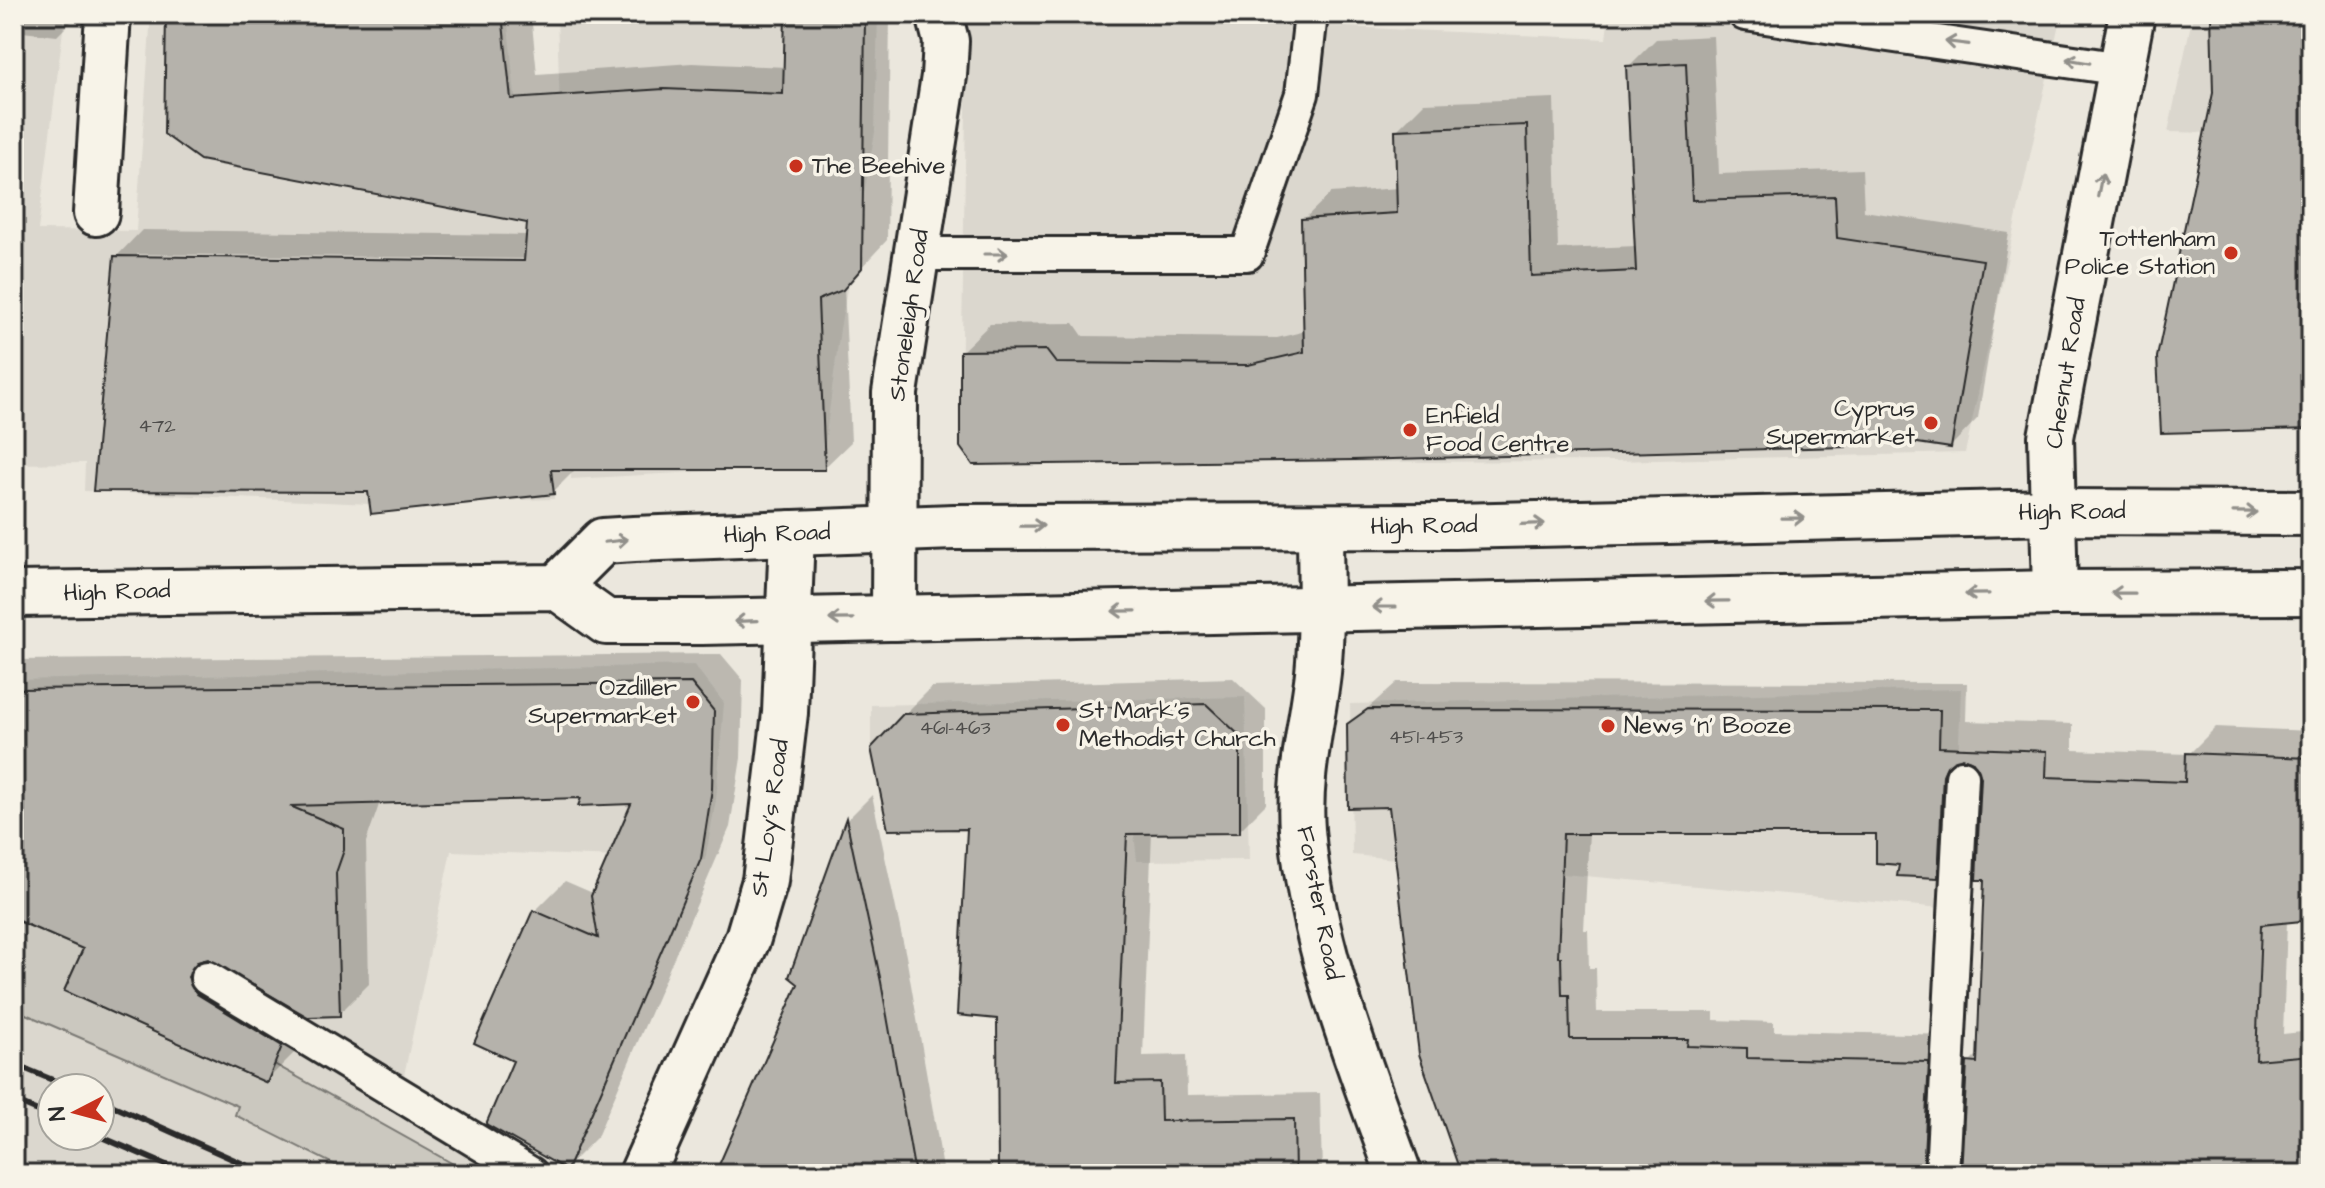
<svg xmlns="http://www.w3.org/2000/svg" width="2325" height="1188" font-family="'Architects Daughter',sans-serif">
	<style>
		.built { fill: #dbd7ce; fill-rule: evenodd }
		.green { fill: #cbc8bf; stroke: #7b7a75; stroke-width: 2 }
		.shadow { fill: #0003; fill-rule: evenodd }
		.building { fill: #b5b2ab; stroke: #2b2b2b; stroke-width: 2 }
		.lines { fill: none; stroke-linecap: round; stroke-linejoin: round }
		.service-casing { stroke: #2b2b2b; stroke-width: 38 }
		.minor-casing { stroke: #2b2b2b; stroke-width: 50 }
		.trunk-casing { stroke: #2b2b2b; stroke-width: 50 }
		.service { stroke: #f7f3e8; stroke-width: 32 }
		.minor { stroke: #f7f3e8; stroke-width: 44 }
		.trunk { stroke: #f7f3e8; stroke-width: 44 }
		.rail { stroke: #2b2b2b; stroke-width: 6 }
		.oneway { stroke: #918f8a }
		.poi-dot { fill: #c8321e; stroke: #f7f3e8; stroke-width: 3 }
		.labels { text-anchor: middle; dominant-baseline: central; stroke-width: 7; stroke-linejoin: round; paint-order: stroke }
		.number-label { font-size: 20px; fill: #4e4d4b }
		.poi-label { font-size: 24px; fill: #2b2b2b; stroke: #f7f3e8; text-anchor: start }
		.street-label { font-size: 24px; fill: #2b2b2b; stroke: #f7f3e8 }
	</style>
	<rect width="100%" height="100%" fill="#ebe7dd"/>
	<filter id="ink" filterUnits="userSpaceOnUse"><feTurbulence type="fractalNoise" baseFrequency=".0125" numOctaves="2"/><feDisplacementMap in="SourceGraphic" scale="16" xChannelSelector="R" yChannelSelector="G"/><feConvolveMatrix kernelMatrix="1 2 1 2 8 2 1 2 1" color-interpolation-filters="sRGB"/></filter>
	<g filter="url(#ink)">
		<path class="built" d="M 14,14 L 65,14 L 38,230 L 136,231 L 151,14 L 507,14 L 554,499 L 370,504 L 84,491 L 85,463 L 14,464 Z
			M 557,14 L 878,14 L 875,132 L 840,329 L 822,465 L 571,479 Z
			M 963,14 L 1070,14 L 1606,39 L 1609,14 L 2061,14 L 1965,453 L 1612,461 L 1104,463 L 960,447 L 966,111 Z
			M 2193,14 L 2311,14 L 2311,135 L 2168,132 Z
			M 694,665 L 724,703 L 716,800 L 705,860 L 451,851 L 402,1085 L 483,1130 L 567,1170 L 565,1174 L 471,1174 L 275,1065 L 265,1082 L 64,991 L 14,919 L 14,680 Z
			M 1961,689 L 1953,909 L 1352,855 L 1350,704 Z
			M 1245,697 L 1249,860 L 1137,861 L 1134,833 L 904,830 L 878,782 L 871,748 L 871,705 Z
			M 14,1009 L 239,1107 L 236,1116 L 351,1174 L 36,1174 L 14,1165 ZM 52,1088 L 100,1088 L 100,1136 L 52,1136 Z"/>
		<path class="green" d="M 14,919 L 83,949 L 64,991 L 265,1082 L 274,1064 L 471,1174 L 353,1174 L 235,1115 L 238,1106 L 14,1009 Z"/>
		<path class="shadow" d="M 14,14 L 79,14 L 57,36 L 14,31 Z
			M 168,14 L 531,14 L 537,74 L 692,63 L 786,67 L 787,14 L 890,14 L 887,240 L 844,286 L 851,442 L 824,468 L 577,468 L 553,492 L 370,490 L 116,257 L 142,230 L 528,235 L 530,222 ZM 137,254 L 534,259 L 534,263 L 137,258 Z
			M 1713,36 L 1719,174 L 1862,169 L 1864,211 L 2009,233 L 1978,418 L 1951,446 L 1858,432 L 1845,445 L 962,446 L 962,351 L 990,324 L 1074,323 L 1083,336 L 1277,338 L 1306,331 L 1303,220 L 1331,193 L 1398,188 L 1397,130 L 1424,103 L 1554,98 L 1558,249 L 1637,246 L 1628,67 L 1656,39 Z
			M 721,654 L 743,680 L 741,758 L 730,827 L 597,1137 L 567,1167 L 516,1060 L 535,911 L 565,881 L 595,894 L 634,802 L 584,796 L 380,802 L 366,842 L 369,984 L 339,1014 L 311,1015 L 296,1051 L 266,1081 L 85,948 L 14,917 L 14,660 Z
			M 1233,678 L 1266,709 L 1266,804 L 1239,831 L 1152,832 L 1143,1056 L 1186,1055 L 1187,1095 L 1320,1093 L 1322,1174 L 1000,1174 L 999,1017 L 969,827 L 904,715 L 932,687 Z
			M 1397,682 L 1967,683 L 1966,721 L 2073,724 L 2073,750 L 2189,754 L 2216,727 L 2311,731 L 2311,918 L 2287,921 L 2283,1034 L 2311,1031 L 2311,1174 L 1961,1174 L 1969,1063 L 1979,1053 L 1986,878 L 1983,777 L 1974,760 L 1969,758 L 1965,849 L 1937,876 L 1901,863 L 1878,832 L 1589,832 L 1584,930 L 1588,930 L 1589,968 L 1596,968 L 1597,1012 L 1714,1012 L 1714,1020 L 1774,1022 L 1774,1031 L 1955,1035 L 1931,1174 L 1463,1174 L 1391,805 L 1349,725 Z
			M 872,795 L 906,956 L 944,1174 L 717,1174 L 801,984 L 791,976 L 848,819 Z"/>
		<path class="building" d="M 166,14 L 502,14 L 511,99 L 664,89 L 783,94 L 785,14 L 865,14 L 862,268 L 843,290 L 818,300 L 825,470 L 551,470 L 554,494 L 371,514 L 368,492 L 93,491 L 114,256 L 524,261 L 527,223 L 200,160 L 164,134 Z
			M 2211,14 L 2311,14 L 2311,429 L 2161,433 L 2157,357 L 2213,93 Z
			M 1686,63 L 1692,200 L 1835,196 L 1837,238 L 1983,260 L 1951,448 L 1845,432 L 1846,447 L 1354,460 L 973,465 L 960,447 L 960,351 L 1046,350 L 1056,363 L 1248,365 L 1304,352 L 1301,219 L 1397,213 L 1395,130 L 1527,125 L 1531,276 L 1636,271 L 1626,66 Z
			M 691,683 L 714,711 L 712,789 L 701,859 L 567,1170 L 486,1124 L 513,1061 L 474,1043 L 533,910 L 598,938 L 591,896 L 631,804 L 578,806 L 581,798 L 290,806 L 344,829 L 344,850 L 336,873 L 340,1016 L 308,1017 L 208,959 L 197,962 L 188,977 L 197,994 L 282,1046 L 267,1083 L 64,991 L 83,949 L 14,919 L 14,689 Z
			M 1206,704 L 1240,736 L 1240,833 L 1127,834 L 1116,1083 L 1160,1082 L 1161,1121 L 1294,1119 L 1295,1174 L 998,1174 L 997,1019 L 957,1015 L 967,829 L 888,830 L 871,748 L 903,714 Z
			M 1368,709 L 1940,710 L 1939,747 L 2047,751 L 2046,777 L 2185,782 L 2186,753 L 2311,758 L 2311,920 L 2261,925 L 2256,1060 L 2311,1055 L 2311,1174 L 1961,1174 L 1967,1062 L 1977,1063 L 1984,880 L 1976,880 L 1981,777 L 1973,762 L 1962,758 L 1947,766 L 1943,775 L 1938,878 L 1897,876 L 1899,865 L 1876,863 L 1876,834 L 1563,834 L 1558,957 L 1561,957 L 1562,995 L 1569,995 L 1570,1039 L 1688,1039 L 1687,1046 L 1747,1048 L 1747,1058 L 1929,1062 L 1923,1174 L 1461,1174 L 1419,1054 L 1389,807 L 1348,808 L 1347,724 Z
			M 846,818 L 881,982 L 915,1174 L 715,1174 L 798,984 L 789,977 Z"/>
		<g class="lines">
			<defs>
				<path id="service" d="M 1745,14 L 2122,69
					M 918,254 L 1247,254 L 1302,94 L 1311,14
					M 207,978 L 531,1174
					M 1942,1174 L 1962,777"/>
				<path id="minor" d="M 96,213 L 108,14
					M 1320,527 C 1320,575 1323,625 1318,673 C 1312,725 1298,776 1302,830 C 1312,949 1359,1063 1399,1174
					M 2055,593 L 2051,437 L 2132,14
					M 894,618 L 895,393 L 944,76 L 946,41 L 939,14
					M 642,1174 L 748,938 L 765,881 L 785,713 L 792,533"/>
				<path id="trunk" d="M 557,587 L 603,541 L 634,539 L 954,527 L 1455,526 L 2052,512 L 2311,513
					M 14,594 L 557,587 L 606,622 L 702,622 L 2055,593 L 2311,592"/>
			</defs>
			<use href="#service" class="service-casing"/>
			<use href="#minor" class="minor-casing"/>
			<use href="#trunk" class="trunk-casing"/>
			<use href="#service" class="service"/>
			<use href="#minor" class="minor"/>
			<use href="#trunk" class="trunk"/>
			<path class="rail" d="M 14,1064 L 72,1088
				M 100,1100 L 266,1174
				M 14,1101 L 52,1117
				M 99,1136 L 187,1174"/>
		</g>
		<defs><path id="oneway-shaft" d="M-6 0H5M1.5-3L5.5 0L1.5 3" fill="none" stroke-width="1.6" stroke-linecap="round" stroke-linejoin="round" transform="scale(2)"/></defs>
		<g class="oneway">
			<use href="#oneway-shaft" transform="translate(1957 43) rotate(-173)"/>
			<use href="#oneway-shaft" transform="translate(2078 61) rotate(-170)"/>
			<use href="#oneway-shaft" transform="translate(2100 185) rotate(-79)"/>
			<use href="#oneway-shaft" transform="translate(996 254)"/>
			<use href="#oneway-shaft" transform="translate(2245 512) rotate(1)"/>
			<use href="#oneway-shaft" transform="translate(1793 518) rotate(-1)"/>
			<use href="#oneway-shaft" transform="translate(1533 524) rotate(-2)"/>
			<use href="#oneway-shaft" transform="translate(1032 526) rotate(-1)"/>
			<use href="#oneway-shaft" transform="translate(616 541) rotate(-6)"/>
			<use href="#oneway-shaft" transform="translate(2123 593) rotate(-179)"/>
			<use href="#oneway-shaft" transform="translate(1977 594) rotate(179)"/>
			<use href="#oneway-shaft" transform="translate(1717 601) rotate(179)"/>
			<use href="#oneway-shaft" transform="translate(1384 607) rotate(-180)"/>
			<use href="#oneway-shaft" transform="translate(1124 611) rotate(179)"/>
			<use href="#oneway-shaft" transform="translate(841 619) rotate(179)"/>
			<use href="#oneway-shaft" transform="translate(746 621) rotate(178)"/>
		</g>
	</g>
	<g class="poi-dot">
		<circle cx="796" cy="166" r="8"/>
		<circle cx="2231" cy="253" r="8"/>
		<circle cx="1931" cy="423" r="8"/>
		<circle cx="1410" cy="430" r="8"/>
		<circle cx="693" cy="702" r="8"/>
		<circle cx="1063" cy="725" r="8"/>
		<circle cx="1608" cy="726" r="8"/>
	</g>
	<g class="labels">
		<g class="number-label">
			<text x="157" y="426">472</text>
			<text x="955" y="728">461-463</text>
			<text x="1426" y="737">451-453</text>
		</g>
		<g class="poi-label">
			<text x="812" y="166">The Beehive</text>
			<text x="2215" y="239" text-anchor="end">Tottenham<tspan x="2215" dy="28">Police Station</tspan></text>
			<text x="1915" y="409" text-anchor="end">Cyprus<tspan x="1915" dy="28">Supermarket</tspan></text>
			<text x="1426" y="416">Enfield<tspan x="1426" dy="28">Food Centre</tspan></text>
			<text x="677" y="688" text-anchor="end">Ozdiller<tspan x="677" dy="28">Supermarket</tspan></text>
			<text x="1079" y="711">St Mark's<tspan x="1079" dy="28">Methodist Church</tspan></text>
			<text x="1624" y="726">News 'n' Booze</text>
		</g>
		<g class="street-label">
			<text transform="translate(909 315) rotate(-82)">Stoneleigh Road</text>
			<text transform="translate(2066 373) rotate(-81)">Chesnut Road</text>
			<text transform="translate(2072 512) rotate(-1)">High Road</text>
			<text transform="translate(1424 526) rotate(-1)">High Road</text>
			<text transform="translate(777 534) rotate(-2)">High Road</text>
			<text transform="translate(117 592) rotate(-2)">High Road</text>
			<text transform="translate(770 818) rotate(-82)">St Loy's Road</text>
			<text transform="translate(1319 903) rotate(79)">Forster Road</text>
		</g>
	</g>
	<rect width="2325" height="1188" fill="none" stroke="#f7f3e8" stroke-width="48"/>
	<rect x="24" y="24" width="2277" height="1140" fill="none" stroke="#2b2b2b" stroke-width="3" filter="url(#ink)"/>
	<g transform="translate(76 1112) rotate(264)"><circle r="38" fill="#f7f3e8" stroke="#a5a39c" stroke-width="2"/>
	<path d="M0-6L14 30L0 20L-14 30Z" fill="#c8321e"/>
	<text y="-12" font-size="22" font-weight="bold" text-anchor="middle" fill="#2b2b2b">N</text>
	</g>
</svg>
